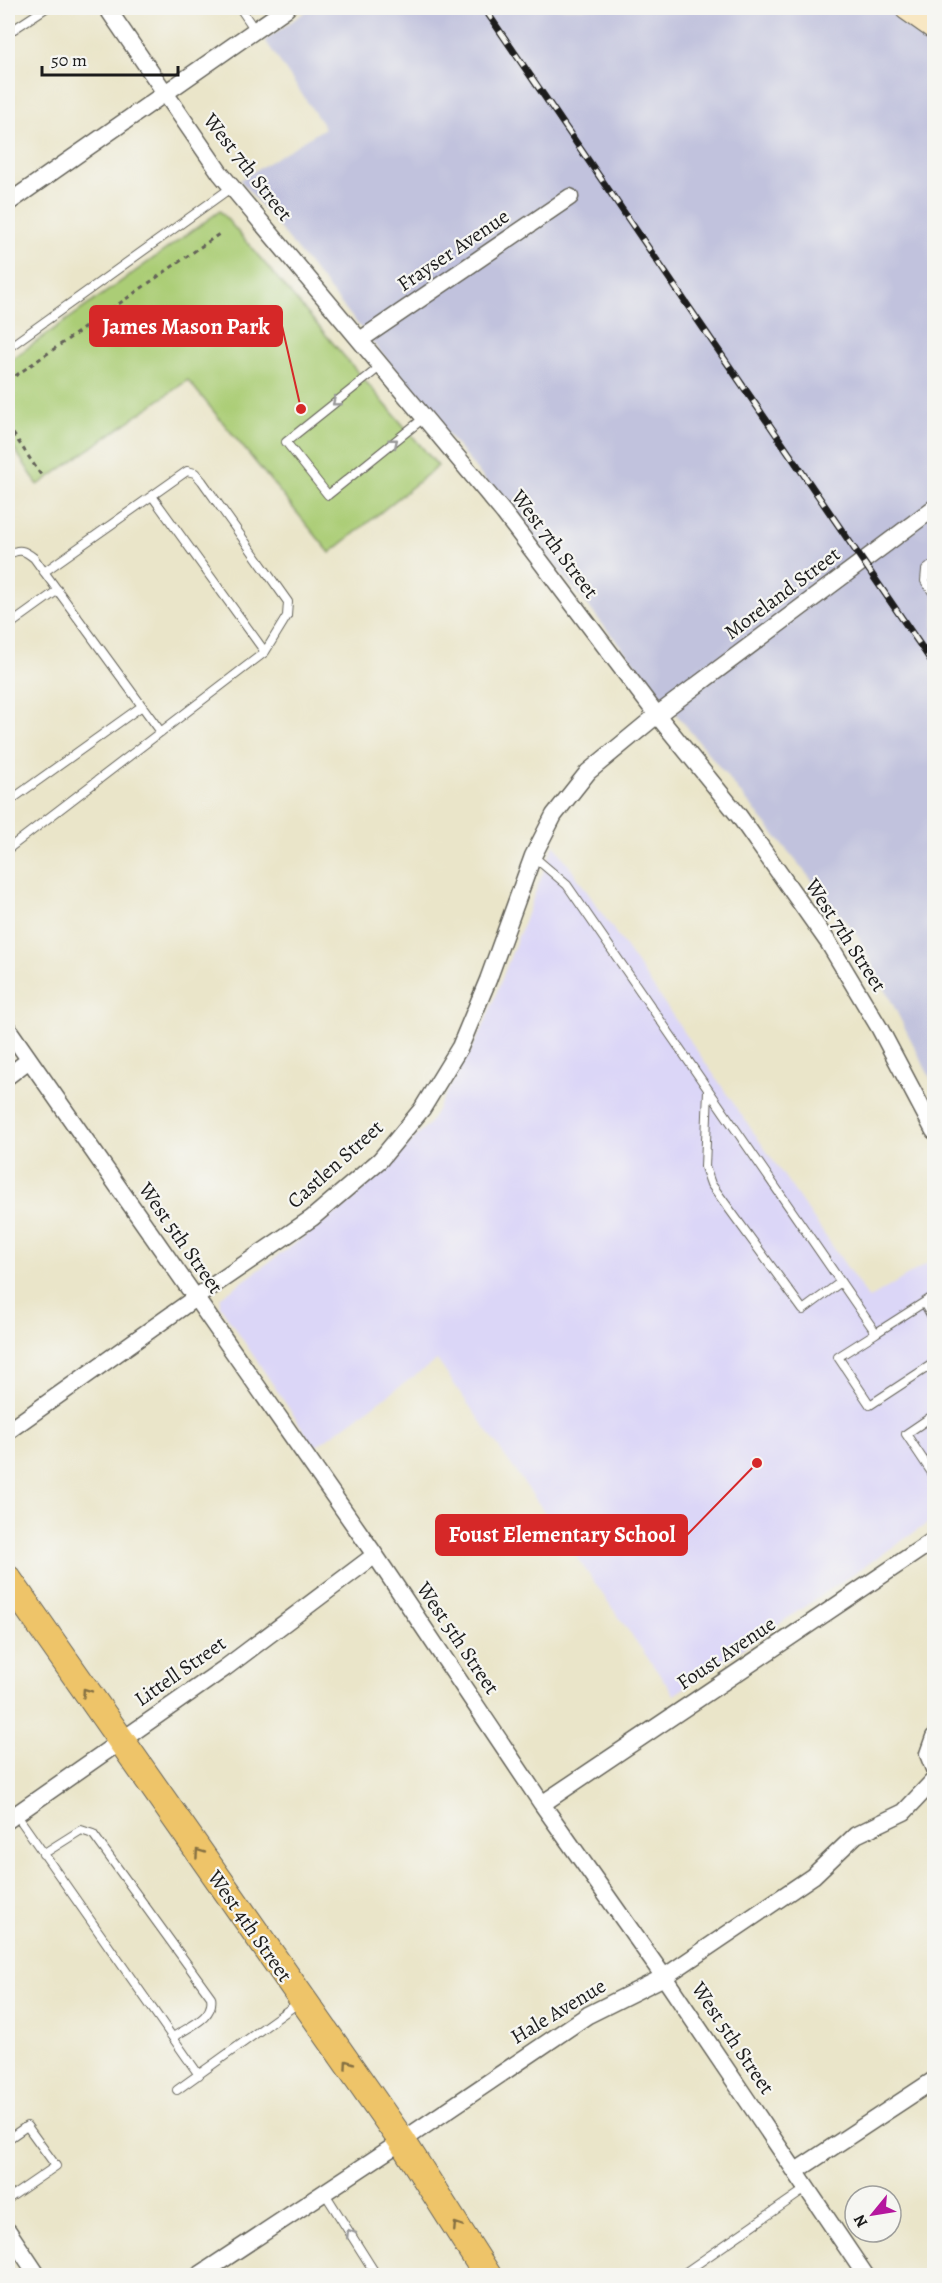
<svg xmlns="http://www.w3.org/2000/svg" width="942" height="2283" font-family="Alegreya,serif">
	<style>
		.built { fill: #dbd6f7 }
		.industrial { fill: #c1c2dd }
		.green { fill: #abcd76; stroke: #647449; stroke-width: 1.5 }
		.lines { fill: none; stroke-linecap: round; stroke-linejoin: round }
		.lane-casing { stroke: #646259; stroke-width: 10 }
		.street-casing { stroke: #646259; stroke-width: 19 }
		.secondary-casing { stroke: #646259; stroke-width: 26 }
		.primary-casing { stroke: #646259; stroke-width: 29 }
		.path { stroke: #646259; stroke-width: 3; stroke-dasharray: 4.5 4.5; stroke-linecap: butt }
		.lane { stroke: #fff; stroke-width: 8 }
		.street { stroke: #fff; stroke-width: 16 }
		.secondary { stroke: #f8e7c3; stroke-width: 24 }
		.primary { stroke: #eec469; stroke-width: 27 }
		.rail-casing { stroke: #1c1c1c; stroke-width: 7 }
		.rail { stroke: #f6f6f2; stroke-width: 4.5; stroke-dasharray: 14; stroke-linecap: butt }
		.oneway { stroke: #999 }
		.oneway2 { stroke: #857042 }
		.labels { text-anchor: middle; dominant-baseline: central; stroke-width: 4.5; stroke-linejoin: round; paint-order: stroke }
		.street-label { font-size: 21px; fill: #1c1c1c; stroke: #f6f6f2 }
		.leader { fill: none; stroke: #d62828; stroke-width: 2 }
		.callout-dot { fill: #d62828; stroke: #f6f6f2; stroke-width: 2 }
		.callout { fill: #d62828; stroke: #d62828; stroke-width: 2 }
		.callout-label { font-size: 22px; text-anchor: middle; font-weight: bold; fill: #fff }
	</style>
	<rect width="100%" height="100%" fill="#f6f6f2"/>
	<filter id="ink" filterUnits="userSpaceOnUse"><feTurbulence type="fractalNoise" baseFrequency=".0167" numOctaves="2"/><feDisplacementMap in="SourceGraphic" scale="12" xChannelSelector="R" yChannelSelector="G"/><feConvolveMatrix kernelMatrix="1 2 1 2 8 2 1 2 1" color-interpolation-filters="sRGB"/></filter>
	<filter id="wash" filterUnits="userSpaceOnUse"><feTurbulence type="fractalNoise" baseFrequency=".008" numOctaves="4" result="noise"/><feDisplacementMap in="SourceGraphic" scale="24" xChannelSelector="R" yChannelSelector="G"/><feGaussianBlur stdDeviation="1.35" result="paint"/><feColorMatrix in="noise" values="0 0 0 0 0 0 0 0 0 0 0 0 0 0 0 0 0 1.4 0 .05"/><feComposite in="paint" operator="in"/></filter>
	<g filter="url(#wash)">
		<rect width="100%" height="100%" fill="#eae5c9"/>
		<path class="built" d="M 554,844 L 869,1299 L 934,1259 L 934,1519 L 674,1695 L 437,1360 L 315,1447 L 220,1306 L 220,1298 L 345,1207 L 429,1124 L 482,1030 Z"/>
		<path class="industrial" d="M 311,8 L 934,8 L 934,1085 L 859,938 L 240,180 L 325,128 L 265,40 Z"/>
		<path class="green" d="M 220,211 L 438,466 L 330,553 L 188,380 L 38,485 L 8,439 L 8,362 Z"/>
	</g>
	<g filter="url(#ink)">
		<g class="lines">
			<defs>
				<path id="lane" d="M 240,8 L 255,30
					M 8,33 L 46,8
					M 8,348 L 232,187
					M 381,366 L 286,442 L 328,495 L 425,417
					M 152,496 L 265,652
					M 8,555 C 19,548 24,550 34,558 L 161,732
					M 934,564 L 926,570 L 925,581 L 934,594
					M 8,626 L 58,590
					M 8,802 L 142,706
					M 8,849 L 265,652 L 287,616 L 288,602 L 202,481 L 195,473 L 187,471 L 44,572
					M 533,856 L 567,885 L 876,1333 L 934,1296
					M 708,1090 L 705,1167 L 711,1184 L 803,1310 L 841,1282
					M 924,1303 L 934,1320
					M 876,1333 L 838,1357 L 870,1405 L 934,1363
					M 934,1415 L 906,1434 L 934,1476
					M 16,1814 L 199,2075
					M 43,1854 L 81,1830 L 93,1834 L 211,1997 C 215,2018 188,2027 173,2037
					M 177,2090 L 301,2001
					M 8,2139 L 27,2126 L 56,2166 L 8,2199
					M 324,2192 L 377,2276
					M 680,2276 L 807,2188"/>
				<path id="street" d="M 107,8 L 220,173 L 504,513 L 657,715 L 739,816 L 828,942 L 880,1029 L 934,1131
					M 8,203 L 287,8
					M 360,340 L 570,197
					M 8,1029 L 375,1555 L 542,1804 L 664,1977 L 866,2276
					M 8,1076 L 29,1060
					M 8,1431 L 195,1298 L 312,1218 L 380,1160 L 422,1109 L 460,1047 L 488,980 L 533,856 L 554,815 L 588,772 L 657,715 L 934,508
					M 934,1737 L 928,1754 L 934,1769
					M 542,1804 L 934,1540
					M 8,1820 L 225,1668 L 375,1555
					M 796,2171 L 934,2080
					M 8,2231 L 38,2276
					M 198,2276 L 402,2141 L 588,2015 L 664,1977 L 813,1876 L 856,1835 L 904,1812 L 934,1780"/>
				<path id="secondary" d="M 907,8 L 934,27"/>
				<path id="primary" d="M 8,1579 L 402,2141 L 488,2276"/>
			</defs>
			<use href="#lane" class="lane-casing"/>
			<use href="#street" class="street-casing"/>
			<use href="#secondary" class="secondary-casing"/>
			<use href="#primary" class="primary-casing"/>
			<path class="path" d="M 8,381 L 222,232
				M 8,426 L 43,478"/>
			<use href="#lane" class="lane"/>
			<use href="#street" class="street"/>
			<use href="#secondary" class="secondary"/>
			<use href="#primary" class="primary"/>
			<defs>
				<path id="rail" d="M 484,8 L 934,665"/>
			</defs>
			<use href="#rail" class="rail-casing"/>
			<use href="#rail" class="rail"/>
		</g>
		<defs><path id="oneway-chevron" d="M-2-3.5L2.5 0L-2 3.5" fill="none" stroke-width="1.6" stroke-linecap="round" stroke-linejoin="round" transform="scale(1.5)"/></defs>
		<g class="oneway">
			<use href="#oneway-chevron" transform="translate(336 402) rotate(141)"/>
			<use href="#oneway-chevron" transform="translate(394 442) rotate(-39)"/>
			<use href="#oneway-chevron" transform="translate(350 2233) rotate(-122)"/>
		</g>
		<g class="oneway2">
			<use href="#oneway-chevron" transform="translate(86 1692) rotate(-125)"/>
			<use href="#oneway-chevron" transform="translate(199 1853) rotate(-125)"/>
			<use href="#oneway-chevron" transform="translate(348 2064) rotate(-125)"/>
			<use href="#oneway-chevron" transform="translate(457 2226) rotate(-123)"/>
		</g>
	</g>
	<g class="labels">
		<g class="street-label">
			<text transform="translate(248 167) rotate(52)">West 7th Street</text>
			<text transform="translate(453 250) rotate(-34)">Frayser Avenue</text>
			<text transform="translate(555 544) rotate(53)">West 7th Street</text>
			<text transform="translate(782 593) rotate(-37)">Moreland Street</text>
			<text transform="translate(846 935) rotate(57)">West 7th Street</text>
			<text transform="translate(335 1164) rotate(-42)">Castlen Street</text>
			<text transform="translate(181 1238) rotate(55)">West 5th Street</text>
			<text transform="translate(458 1638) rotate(56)">West 5th Street</text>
			<text transform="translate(726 1653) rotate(-34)">Foust Avenue</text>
			<text transform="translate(180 1671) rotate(-35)">Littell Street</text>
			<text transform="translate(250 1926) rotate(55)">West 4th Street</text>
			<text transform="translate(558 2011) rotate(-31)">Hale Avenue</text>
			<text transform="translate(733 2038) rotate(56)">West 5th Street</text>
		</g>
	</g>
	<path class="leader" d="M301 409L282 326M757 1463L687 1535"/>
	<g class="callout-dot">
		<circle cx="301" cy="409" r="6"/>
		<circle cx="757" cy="1463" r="6"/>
	</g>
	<g class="callout">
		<rect x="90" y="306" width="192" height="40" rx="6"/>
		<rect x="436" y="1515" width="251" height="40" rx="6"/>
	</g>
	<g class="callout-label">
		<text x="186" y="334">James Mason Park</text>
		<text x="562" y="1542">Foust Elementary School</text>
	</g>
	<rect width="942" height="2283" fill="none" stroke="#f6f6f2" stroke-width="30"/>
	<g transform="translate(873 2214) rotate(240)"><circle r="28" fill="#f6f6f2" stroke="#9f9f9c" stroke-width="1.5"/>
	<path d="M0-4.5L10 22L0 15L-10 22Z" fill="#b5179e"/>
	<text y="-9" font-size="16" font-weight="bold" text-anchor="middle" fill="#1c1c1c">N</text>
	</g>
	<path d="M42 66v9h136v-9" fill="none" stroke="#1c1c1c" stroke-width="3"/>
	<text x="51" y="66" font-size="18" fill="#1c1c1c" stroke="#f6f6f2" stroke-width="4.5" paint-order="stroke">50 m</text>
</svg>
